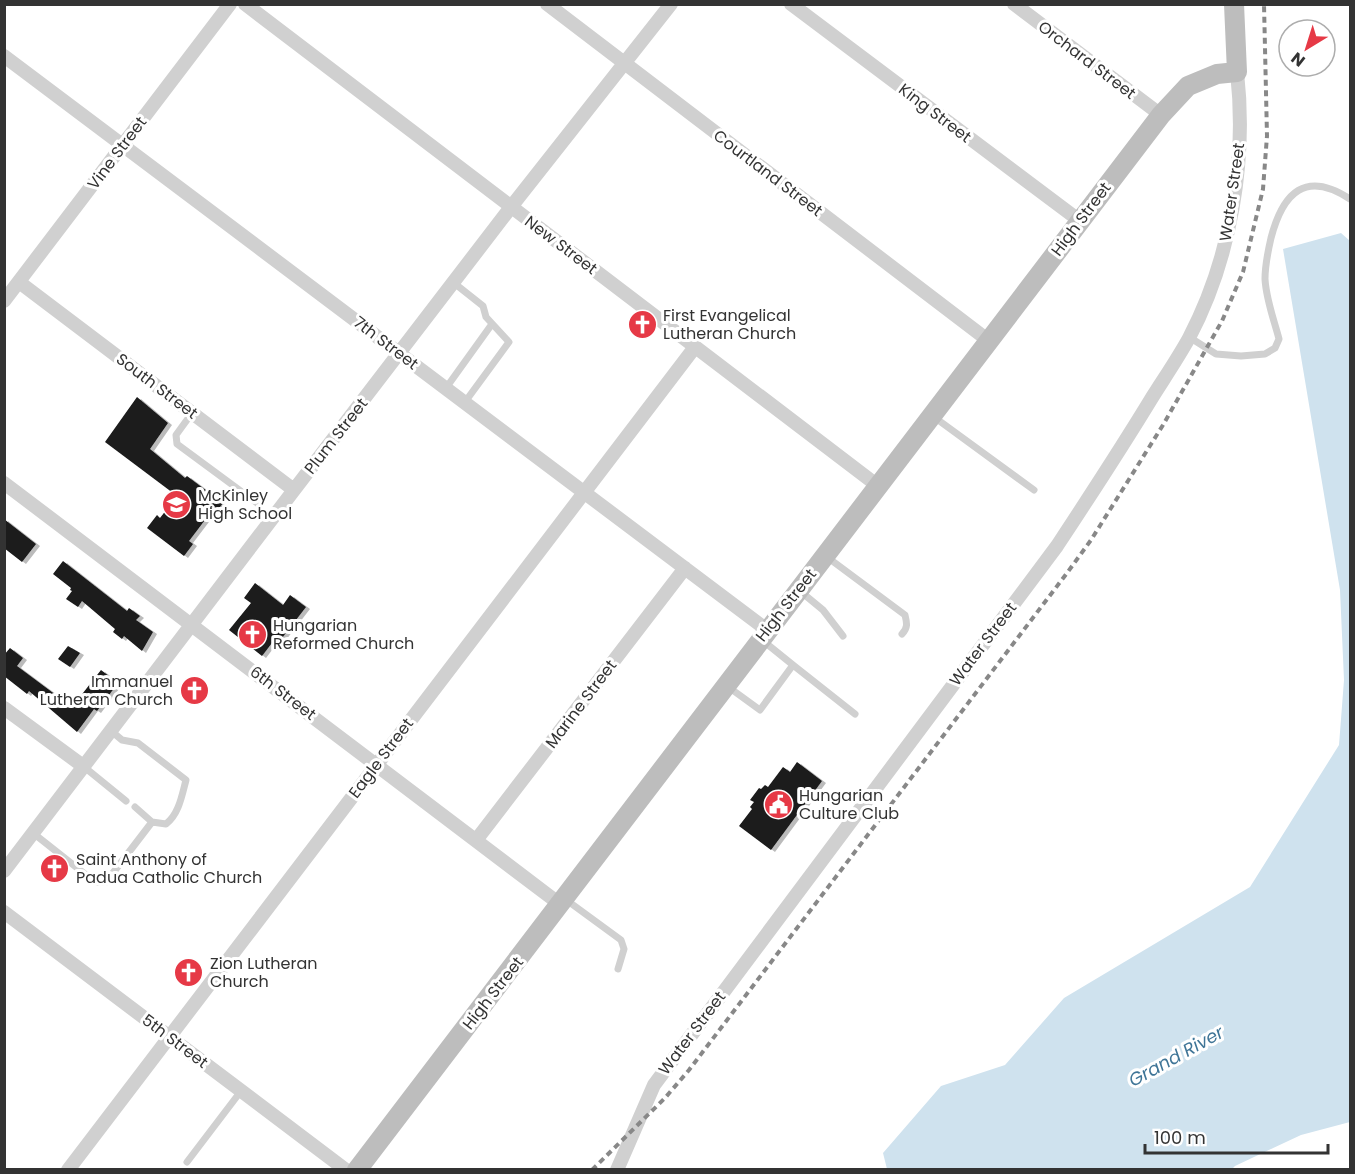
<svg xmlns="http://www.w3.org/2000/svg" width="1355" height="1174" font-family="Poppins,sans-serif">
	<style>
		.water { fill: #cfe2ee }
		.building { fill: #1a1a1a; filter: url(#shadow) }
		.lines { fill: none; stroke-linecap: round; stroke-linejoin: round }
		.lane { stroke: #d0d0d0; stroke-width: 7 }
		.street { stroke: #d0d0d0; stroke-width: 14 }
		.secondary { stroke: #bdbdbd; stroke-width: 20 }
		.rail { stroke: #888; stroke-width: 4; stroke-dasharray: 6 4.5; stroke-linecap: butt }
		.labels { text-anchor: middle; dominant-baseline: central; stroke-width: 6; stroke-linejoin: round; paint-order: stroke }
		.street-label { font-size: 16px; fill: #333; stroke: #fff }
		.poi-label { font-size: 16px; fill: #333; stroke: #fff; text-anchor: start }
		.water-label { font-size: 18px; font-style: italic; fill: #3f7597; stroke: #fff }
	</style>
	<defs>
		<filter id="shadow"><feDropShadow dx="4" dy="2" stdDeviation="0" flood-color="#0004"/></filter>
	</defs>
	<rect width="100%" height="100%" fill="#fff"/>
	<path class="water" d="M 1341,233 L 1350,241 L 1350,1122 L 1301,1135 L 1235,1166 L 1232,1169 L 887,1169 L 883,1153 L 941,1086 L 1005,1065 L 1064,998 L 1250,887 L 1339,745 L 1344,680 L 1340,590 L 1283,249 Z"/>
	<path class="building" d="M 137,397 L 168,423 L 150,449 L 185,478 L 187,476 L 223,503 L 214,515 L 211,512 L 189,541 L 193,544 L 184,556 L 147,528 L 157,515 L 160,518 L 177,496 L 105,442 Z
		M 4,519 L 36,544 L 22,562 L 4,548 Z
		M 63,561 L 127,611 L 129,608 L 140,616 L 136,620 L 153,632 L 142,651 L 124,636 L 122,639 L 113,632 L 115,629 L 82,601 L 78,607 L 66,599 L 72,591 L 70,590 L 71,588 L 53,574 Z
		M 255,583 L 283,605 L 290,595 L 306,607 L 282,638 L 278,635 L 262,656 L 229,630 L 251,603 L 244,598 Z
		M 68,646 L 80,653 L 70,667 L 58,659 Z
		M 10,648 L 23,658 L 17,666 L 72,707 L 101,670 L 118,683 L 97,711 L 94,709 L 77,732 L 29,691 L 27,694 L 4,676 L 4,655 Z
		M 797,762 L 822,781 L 771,850 L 739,826 L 752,809 L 750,807 L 754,802 L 750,800 L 759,788 L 761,789 L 765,785 L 768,787 L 783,767 L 790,772 Z"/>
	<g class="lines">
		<path class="lane" d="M 454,283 L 483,306 L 486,317 L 509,342 L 465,402
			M 1189,337 L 1216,354 L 1241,356 L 1265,354 L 1275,348 L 1279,339 C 1274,320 1266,299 1265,279 C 1265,265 1268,251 1271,238 C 1283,192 1306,170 1350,199
			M 446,388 L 492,324
			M 192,413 L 176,435 L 177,444 L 257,503
			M 934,417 L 1034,490
			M 827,557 L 905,615 C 907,623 908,628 902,634
			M 800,591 L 823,610 L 843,636
			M 793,665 L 855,714
			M 727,686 L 760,710 L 793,665 L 762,640
			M 110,730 L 122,740 L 138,743 L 186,780 C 182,795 179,814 166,824 L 152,822
			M 83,766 L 126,801
			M 33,833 L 95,882 L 106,882 L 152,822 L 135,807
			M 565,899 L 621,940 L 624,949 L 618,969
			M 187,1162 L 241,1091"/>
		<path class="street" d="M 245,4 L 878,486
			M 547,4 L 989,341
			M 791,4 L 1080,221
			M 1014,4 L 1161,115
			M 4,56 L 767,630
			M 19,282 L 294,490
			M 4,301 L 230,4
			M 4,483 L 561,905
			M 4,708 L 83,766
			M 477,839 L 685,568
			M 4,871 L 294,490 L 511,207 L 671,4
			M 4,912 L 346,1170
			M 68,1170 L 695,347
			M 617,1170 L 654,1085 L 1057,546 C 1090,496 1122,447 1153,396 C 1165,377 1178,358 1189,338 C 1231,258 1247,161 1237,72"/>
		<path class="secondary" d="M 357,1170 L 1161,115 L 1188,86 L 1217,74 L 1237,72 L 1234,4"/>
		<path class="rail" d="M 592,1170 L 665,1098 L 689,1070 L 1067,573 L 1091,540 L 1163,425 L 1222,321 L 1243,272 L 1263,189 L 1267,136 L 1264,4"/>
	</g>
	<defs>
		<symbol id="church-disc" viewBox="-11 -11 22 22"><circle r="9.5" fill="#e63946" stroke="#fff"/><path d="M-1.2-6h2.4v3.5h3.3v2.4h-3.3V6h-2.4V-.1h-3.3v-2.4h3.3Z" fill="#fff"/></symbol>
		<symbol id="school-disc" viewBox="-11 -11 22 22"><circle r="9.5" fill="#e63946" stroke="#fff"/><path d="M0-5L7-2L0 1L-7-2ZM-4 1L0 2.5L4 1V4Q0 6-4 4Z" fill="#fff"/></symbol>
		<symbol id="civic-disc" viewBox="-11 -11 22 22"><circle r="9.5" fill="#e63946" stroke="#fff"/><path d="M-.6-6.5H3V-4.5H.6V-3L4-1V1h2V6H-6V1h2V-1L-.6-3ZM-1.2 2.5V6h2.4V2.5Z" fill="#fff"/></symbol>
	</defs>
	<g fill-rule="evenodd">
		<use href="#church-disc" x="626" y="308" width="33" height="33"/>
		<use href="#school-disc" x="160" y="488" width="33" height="33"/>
		<use href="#church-disc" x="236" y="618" width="33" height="33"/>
		<use href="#church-disc" x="178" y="674" width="33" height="33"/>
		<use href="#civic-disc" x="762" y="788" width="33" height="33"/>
		<use href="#church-disc" x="38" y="852" width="33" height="33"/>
		<use href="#church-disc" x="172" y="956" width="33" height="33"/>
	</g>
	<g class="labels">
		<g class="street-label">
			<text transform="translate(1087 60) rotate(37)">Orchard Street</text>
			<text transform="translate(935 113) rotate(37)">King Street</text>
			<text transform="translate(117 153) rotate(-53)">Vine Street</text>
			<text transform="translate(768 173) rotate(37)">Courtland Street</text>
			<text transform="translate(1232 192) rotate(-82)">Water Street</text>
			<text transform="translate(1081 219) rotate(-53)">High Street</text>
			<text transform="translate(561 245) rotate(37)">New Street</text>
			<text transform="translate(386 343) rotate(37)">7th Street</text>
			<text transform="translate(157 386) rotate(37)">South Street</text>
			<text transform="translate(336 436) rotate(-52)">Plum Street</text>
			<text transform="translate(786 605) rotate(-52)">High Street</text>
			<text transform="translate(983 644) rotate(-53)">Water Street</text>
			<text transform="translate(283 693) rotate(37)">6th Street</text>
			<text transform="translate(581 704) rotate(-53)">Marine Street</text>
			<text transform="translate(381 758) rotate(-53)">Eagle Street</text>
			<text transform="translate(493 993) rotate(-52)">High Street</text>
			<text transform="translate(692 1033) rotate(-53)">Water Street</text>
			<text transform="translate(175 1041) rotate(37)">5th Street</text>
		</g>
		<g class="poi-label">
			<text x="663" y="315">First Evangelical<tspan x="663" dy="18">Lutheran Church</tspan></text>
			<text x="198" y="495">McKinley<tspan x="198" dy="18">High School</tspan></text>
			<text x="273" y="625">Hungarian<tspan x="273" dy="18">Reformed Church</tspan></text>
			<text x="173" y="681" text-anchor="end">Immanuel<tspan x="173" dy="18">Lutheran Church</tspan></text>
			<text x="799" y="795">Hungarian<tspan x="799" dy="18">Culture Club</tspan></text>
			<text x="76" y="859">Saint Anthony of<tspan x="76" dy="18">Padua Catholic Church</tspan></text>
			<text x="210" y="963">Zion Lutheran<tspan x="210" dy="18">Church</tspan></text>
		</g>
		<g class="water-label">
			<text transform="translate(1176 1056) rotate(-29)">Grand River</text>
		</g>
	</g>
	<rect width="1355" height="1174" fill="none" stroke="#333333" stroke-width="12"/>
	<g transform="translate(1307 48) rotate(218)"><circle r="28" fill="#ffffff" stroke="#adadad" stroke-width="1.5"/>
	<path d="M0-4.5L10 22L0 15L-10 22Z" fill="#e63946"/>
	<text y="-9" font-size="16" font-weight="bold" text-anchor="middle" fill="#333333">N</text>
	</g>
	<path d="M1145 1144v9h183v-9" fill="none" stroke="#333333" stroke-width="3"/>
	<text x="1154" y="1144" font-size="18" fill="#333333" stroke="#ffffff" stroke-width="4.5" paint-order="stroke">100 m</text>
</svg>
